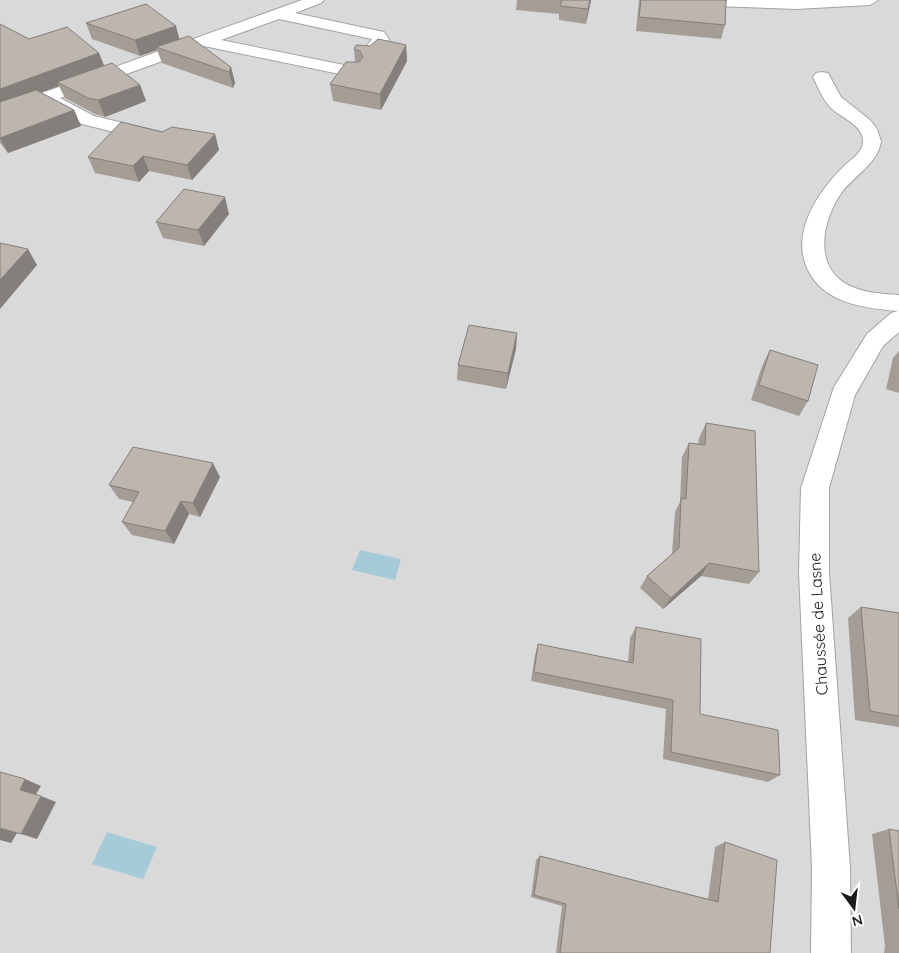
<svg xmlns="http://www.w3.org/2000/svg" width="899" height="953" font-family="Quicksand,sans-serif">
	<style>
		.residential { fill: #dad9d9 }
		.water { fill: #a5cbd9 }
		.lines { fill: none; stroke-linecap: round; stroke-linejoin: round }
		.minor-casing { stroke: #a3a3a3; stroke-width: 2 }
		.minor { fill: #fff; fill-rule: evenodd }
		.wall { fill: #a39d96 }
		.shaded-wall { fill: #847f7a }
		.building { fill: #bdb6af; stroke: #847f7a }
		.labels { text-anchor: middle; dominant-baseline: central; stroke-width: 5; stroke-linejoin: round; paint-order: stroke }
		.street-label { font-size: 16px; fill: #1c1c1c; stroke: #fff }
	</style>
	<rect width="100%" height="100%" fill="#edeae3"/>
	<path class="residential" d="M 0,0 L 899,0 L 899,953 L 0,953 Z"/>
	<path class="water" d="M 360,550 L 401,559 L 395,580 L 352,570 Z
		M 107,832 L 157,847 L 143,879 L 92,864 Z"/>
	<g class="lines">
		<defs>
			<path id="minor" d="M 302,0 L 324,0 L 321,3 L 295,13 L 384,32 L 389,39 C 382,49 374,64 360,61 L 358,57 L 372,39 L 279,19 L 221,40 L 354,67 L 360,68 L 363,72 L 360,76 L 354,77 L 204,46 L 60,98 L 94,116 L 161,132 L 163,136 L 161,140 L 154,142 L 82,124 L 44,104 L 0,119 L 0,108 Z
				M 679,0 L 878,0 L 870,5 L 796,9 L 687,5 Z
				M 822,72 L 828,73 L 841,97 L 870,120 L 877,129 L 881,141 C 879,162 854,176 842,192 C 822,220 812,268 850,286 C 865,293 883,294 899,295 L 899,332 L 883,346 L 855,395 L 829,488 L 829,572 L 850,868 L 851,953 L 811,953 L 812,868 L 799,572 L 801,488 L 834,387 L 867,334 L 891,313 L 898,311 C 865,308 826,304 809,272 C 789,235 817,193 843,167 C 850,160 863,153 863,141 C 863,124 840,118 830,107 C 822,98 818,87 813,77 L 816,73 Z"/>
		</defs>
		<use href="#minor" class="minor-casing"/>
		<use href="#minor" class="minor"/>
	</g>
	<path class="wall" d="M 517,0 L 591,0 L 586,24 L 559,20 L 559,14 L 516,10 Z
		M 639,0 L 727,0 L 726,4 L 725,25 L 721,39 L 636,31 Z
		M 86,23 L 180,39 L 231,67 L 235,83 L 233,88 L 162,63 L 157,50 L 140,56 L 92,39 Z
		M 0,24 L 29,39 L 99,53 L 104,66 L 140,85 L 146,101 L 105,117 L 95,114 L 65,98 L 59,86 L 40,92 L 74,110 L 81,126 L 8,153 L 0,143 Z
		M 406,45 L 407,61 L 381,110 L 333,101 L 330,84 L 355,62 L 354,49 L 370,46 Z
		M 162,132 L 215,134 L 219,150 L 192,180 L 149,171 L 139,182 L 95,173 L 88,157 Z
		M 229,214 L 204,246 L 163,238 L 156,222 Z
		M 517,333 L 516,349 L 506,389 L 457,380 L 458,365 Z
		M 770,350 L 808,401 L 799,416 L 751,400 L 762,366 Z
		M 899,351 L 899,393 L 886,389 L 893,358 Z
		M 706,423 L 759,572 L 749,584 L 701,576 L 663,609 L 640,588 L 647,576 L 672,554 L 675,512 L 680,502 L 682,457 L 689,443 L 698,444 L 699,438 Z
		M 220,477 L 200,517 L 189,514 L 174,544 L 132,535 L 122,522 L 133,502 L 119,499 L 109,485 Z
		M 861,607 L 899,613 L 899,727 L 855,720 L 848,618 Z
		M 636,627 L 700,714 L 780,775 L 768,782 L 663,759 L 666,709 L 531,681 L 535,655 L 538,644 L 628,662 L 630,638 Z
		M 889,829 L 899,831 L 899,953 L 884,953 L 885,946 L 872,834 Z
		M 725,842 L 770,953 L 556,953 L 562,906 L 531,897 L 536,860 L 540,856 L 708,899 L 715,847 Z"/>
	<path class="shaded-wall" d="M 590,0 L 591,0 L 586,24 L 588,9 Z
		M 176,26 L 180,41 L 156,47 L 157,50 L 140,56 L 135,40 Z
		M 406,45 L 407,61 L 381,110 L 380,94 Z
		M 99,53 L 105,68 L 57,82 L 59,86 L 0,107 L 0,89 Z
		M 231,67 L 235,83 L 233,88 L 229,72 Z
		M 140,85 L 146,101 L 105,117 L 98,100 Z
		M 74,110 L 81,126 L 8,153 L 0,138 Z
		M 215,134 L 219,150 L 192,180 L 187,165 Z
		M 143,156 L 149,171 L 139,182 L 133,166 Z
		M 225,197 L 229,214 L 204,246 L 198,230 Z
		M 28,249 L 37,265 L 0,309 L 0,280 Z
		M 517,333 L 516,349 L 506,389 L 508,373 Z
		M 213,463 L 220,477 L 200,517 L 193,503 Z
		M 181,501 L 189,514 L 174,544 L 165,531 Z
		M 709,563 L 701,576 L 663,609 L 671,598 Z
		M 25,779 L 41,786 L 35,796 L 20,790 Z
		M 41,796 L 56,802 L 37,839 L 21,834 Z
		M 0,828 L 17,833 L 11,843 L 0,840 Z"/>
	<path class="building" d="M 562,0 L 590,0 L 588,9 L 560,6 Z
		M 641,0 L 726,0 L 725,25 L 639,17 Z
		M 146,4 L 176,26 L 135,40 L 86,23 Z
		M 0,24 L 29,39 L 67,27 L 99,53 L 0,89 Z
		M 189,36 L 231,67 L 229,72 L 156,47 Z
		M 378,39 L 406,45 L 380,94 L 330,84 L 346,62 L 359,62 L 363,57 L 360,51 L 354,49 L 356,45 L 370,46 Z
		M 112,63 L 140,85 L 98,100 L 88,98 L 57,82 Z
		M 36,90 L 74,110 L 0,138 L 0,102 Z
		M 121,122 L 162,132 L 172,127 L 215,134 L 187,165 L 143,156 L 133,166 L 88,157 Z
		M 184,189 L 225,197 L 198,230 L 156,222 Z
		M 0,243 L 28,249 L 0,280 Z
		M 469,325 L 517,333 L 508,373 L 458,365 Z
		M 770,350 L 818,365 L 808,401 L 759,385 Z
		M 706,423 L 755,431 L 759,572 L 709,563 L 671,598 L 647,576 L 679,548 L 681,498 L 686,499 L 689,443 L 705,445 Z
		M 133,447 L 213,463 L 193,503 L 181,501 L 165,531 L 122,522 L 139,492 L 109,485 Z
		M 861,607 L 899,613 L 899,716 L 870,711 Z
		M 636,627 L 701,639 L 700,714 L 778,730 L 780,775 L 671,752 L 673,700 L 534,672 L 538,644 L 633,663 Z
		M 0,772 L 25,779 L 20,790 L 41,796 L 21,834 L 0,828 Z
		M 889,829 L 899,831 L 899,909 Z
		M 725,842 L 777,860 L 770,953 L 560,953 L 566,904 L 534,895 L 540,856 L 718,902 Z"/>
	<g class="labels">
		<g class="street-label">
			<text transform="translate(818 624) rotate(-93)">Chaussée de Lasne</text>
		</g>
	</g>
	<g transform="translate(854 908) rotate(165)" stroke="#ffffff" stroke-width="4" paint-order="stroke">
	<path d="M0-4L9 19L0 12L-9 19Z" fill="#1c1c1c"/>
	<text y="-8" font-size="14" font-weight="bold" text-anchor="middle" fill="#1c1c1c">N</text>
	</g>
</svg>
